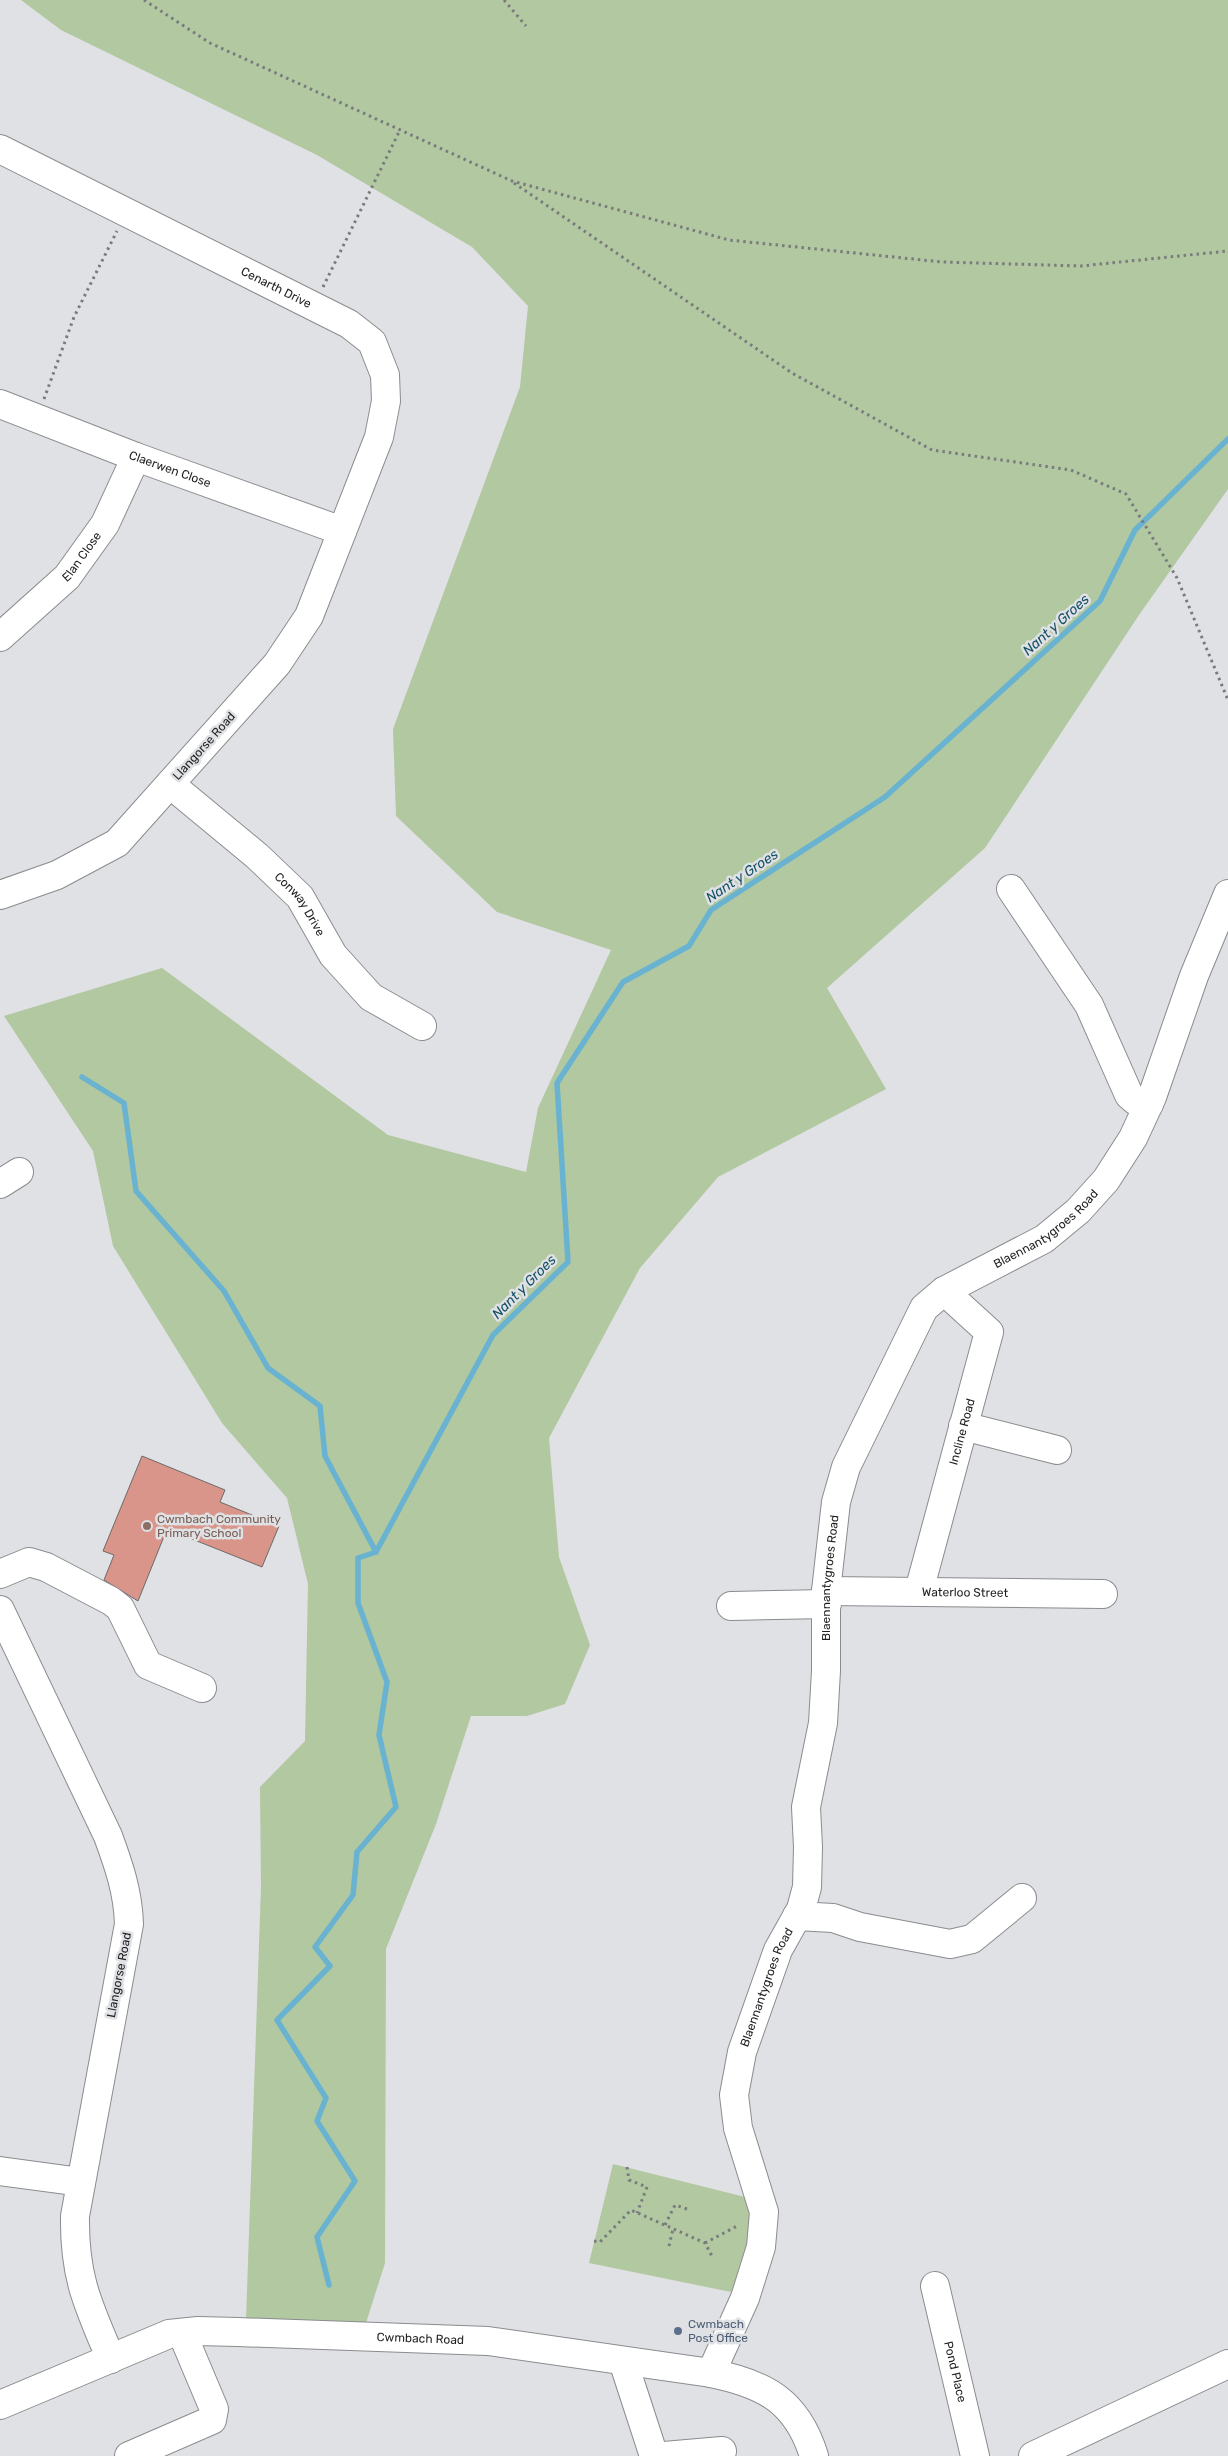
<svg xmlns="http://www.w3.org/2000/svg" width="1228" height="2456" font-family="Rubik,sans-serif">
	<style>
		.green { fill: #b1c8a1 }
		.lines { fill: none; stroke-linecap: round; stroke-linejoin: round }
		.stream { stroke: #69b3d1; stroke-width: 5.5 }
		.building { fill: #d9958a; stroke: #6d6968 }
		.minor-casing { stroke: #8a8c8f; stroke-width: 30 }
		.path { stroke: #797b7d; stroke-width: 3; stroke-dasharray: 2.5 4; stroke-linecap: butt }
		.minor { stroke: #fff; stroke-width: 28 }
		.education-dot { fill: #8d6e63; stroke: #dfe1e4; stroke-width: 2 }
		.service-dot { fill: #5c6f8a; stroke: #dfe1e4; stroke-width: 2 }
		.labels { text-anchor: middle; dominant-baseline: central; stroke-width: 5; stroke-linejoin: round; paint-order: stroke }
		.street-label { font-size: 12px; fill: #1e1f20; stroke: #dfe1e4 }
		.education-label { font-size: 12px; fill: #785e54; stroke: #dfe1e4; text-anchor: start }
		.service-label { font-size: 12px; fill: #4e5e75; stroke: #dfe1e4; text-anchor: start }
		.water-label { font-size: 14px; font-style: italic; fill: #145166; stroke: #dfe1e4 }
	</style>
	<rect width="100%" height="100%" fill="#dfe1e4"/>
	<path class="green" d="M 21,0 L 1228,0 L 1228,489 L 1139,615 L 985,848 L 827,988 L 886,1089 L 718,1177 L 640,1268 L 549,1438 L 559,1557 L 590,1645 L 565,1704 L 527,1716 L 471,1716 L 436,1824 L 386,1949 L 385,2263 L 366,2323 L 246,2320 L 261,1887 L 260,1787 L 305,1741 L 308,1584 L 287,1498 L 222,1423 L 113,1246 L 93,1151 L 4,1016 L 162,968 L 388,1135 L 526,1172 L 538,1108 L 611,950 L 497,912 L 396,816 L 393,729 L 520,387 L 528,306 L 472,247 L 317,155 L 61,30 Z
		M 613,2164 L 749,2198 L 753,2244 L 731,2292 L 589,2263 Z"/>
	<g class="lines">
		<path class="stream" d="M 82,1077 L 124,1103 L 136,1191 L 224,1291 L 268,1368 L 320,1406 L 325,1456 L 376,1552 L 358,1558 L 358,1603 L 387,1682 L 379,1735 L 396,1807 L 357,1852 L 353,1895 L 315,1947 L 330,1966 L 277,2020 L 326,2098 L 317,2121 L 355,2181 L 317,2237 L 329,2285
			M 376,1552 L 493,1335 L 568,1262 L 557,1083 L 623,982 L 689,946 L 711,910 L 885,797 L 1100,601 L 1135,530 L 1228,439"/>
	</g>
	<path class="building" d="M 142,1456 L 225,1490 L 220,1502 L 279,1526 L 262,1567 L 167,1529 L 138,1601 L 104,1580 L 114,1555 L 103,1551 Z"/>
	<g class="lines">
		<defs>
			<g id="minor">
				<path id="s1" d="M 0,149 L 349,324 L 372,342 L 385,375 L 386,401 L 379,437 L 309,616 L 277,664 L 117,843 L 57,875 L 0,895"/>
				<path id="s2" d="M 0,404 L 136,457 L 342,531"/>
				<path id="s3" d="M 0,637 L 67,577 L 105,524 L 136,457"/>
				<path id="s4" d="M 170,784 L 257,856 L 300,897 L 333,955 L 371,997 L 422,1026"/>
				<path d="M 1011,889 L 1089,1005 L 1129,1095 L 1136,1101 L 1149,1104"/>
				<path d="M 0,1184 L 19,1172"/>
				<path d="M 963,1426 L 1057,1450"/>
				<path d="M 0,1574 L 29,1562 L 46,1567 L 111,1601 L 120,1608 L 148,1665 L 202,1688"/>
				<path id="s5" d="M 826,1591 L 1103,1594"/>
				<path id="s6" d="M 919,1591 L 989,1332 L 944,1291"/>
				<path d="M 731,1606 L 827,1604"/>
				<path d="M 0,1610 L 108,1836 C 119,1866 128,1892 129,1924 L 75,2216 C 74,2277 88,2305 111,2359"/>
				<path d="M 797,1916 L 833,1918 L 860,1927 L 950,1944 L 972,1939 L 1022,1898"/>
				<path d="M 0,2171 L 81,2182"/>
				<path id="s7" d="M 935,2286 L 975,2456"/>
				<path d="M 623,2361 L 654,2456"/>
				<path id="s8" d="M 711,2373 L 745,2298 L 761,2247 L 764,2212 L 738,2128 L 734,2095 L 742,2052 L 778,1950 L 801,1909 L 807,1887 L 808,1847 L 806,1807 L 823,1723 L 826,1671 L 826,1591 L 836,1502 L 846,1467 L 924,1308 L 944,1291 L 1044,1239 L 1078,1211 L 1106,1180 L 1133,1138 L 1152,1097 L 1194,976 L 1228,894"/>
				<path id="s9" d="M 0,2405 L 169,2334 L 198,2331 L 238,2332 L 488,2341 L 711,2373 C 765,2384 797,2401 814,2456"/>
				<path d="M 129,2456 L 212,2420 L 214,2409 L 182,2333"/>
				<path d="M 664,2456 L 722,2451"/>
				<path d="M 1033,2456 L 1228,2364"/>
			</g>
		</defs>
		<use href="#minor" class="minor-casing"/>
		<path class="path" d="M 144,0 L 210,43 L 512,181 L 729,240 L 942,262 L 1081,266 L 1228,251
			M 504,0 L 526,26
			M 514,183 L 792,373 L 932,450 L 1071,470 L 1126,494 L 1177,578 L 1228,700
			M 323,287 L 400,130
			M 44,399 L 74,317 L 117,231
			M 627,2167 L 629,2180 L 647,2187 L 637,2213
			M 665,2225 L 675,2205 L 687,2209
			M 594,2241 L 600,2242 L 631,2210 L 705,2243 L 713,2258
			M 705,2243 L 739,2225
			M 669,2246 L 673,2229"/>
		<use href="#minor" class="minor"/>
	</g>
	<circle class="education-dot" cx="147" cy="1526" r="5"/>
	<circle class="service-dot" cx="678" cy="2331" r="5"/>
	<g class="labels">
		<g class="street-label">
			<text stroke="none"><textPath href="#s1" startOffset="309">Cenarth Drive</textPath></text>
			<text stroke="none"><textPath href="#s2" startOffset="182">Claerwen Close</textPath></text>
			<text stroke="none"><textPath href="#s3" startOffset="115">Elan Close</textPath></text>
			<text transform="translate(204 746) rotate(-48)">Llangorse Road</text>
			<text stroke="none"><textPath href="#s4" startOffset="178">Conway Drive</textPath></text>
			<text stroke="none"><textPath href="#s8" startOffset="1261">Blaennantygroes Road</textPath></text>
			<text stroke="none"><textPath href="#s6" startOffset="165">Incline Road</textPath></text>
			<text stroke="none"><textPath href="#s8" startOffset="825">Blaennantygroes Road</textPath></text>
			<text stroke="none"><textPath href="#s5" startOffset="139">Waterloo Street</textPath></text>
			<text transform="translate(119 1975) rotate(-79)">Llangorse Road</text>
			<text stroke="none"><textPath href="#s8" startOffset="405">Blaennantygroes Road</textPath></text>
			<text stroke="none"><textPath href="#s9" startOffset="435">Cwmbach Road</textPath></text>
			<text stroke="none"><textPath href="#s7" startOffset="88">Pond Place</textPath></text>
		</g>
		<g class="education-label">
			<text x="157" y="1519">Cwmbach Community<tspan x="157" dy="14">Primary School</tspan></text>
		</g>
		<g class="service-label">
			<text x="688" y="2324">Cwmbach<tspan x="688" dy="14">Post Office</tspan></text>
		</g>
		<g class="water-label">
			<text transform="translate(1056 625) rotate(-42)">Nant y Groes</text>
			<text transform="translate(742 876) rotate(-34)">Nant y Groes</text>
			<text transform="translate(524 1287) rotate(-45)">Nant y Groes</text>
		</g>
	</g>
</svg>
